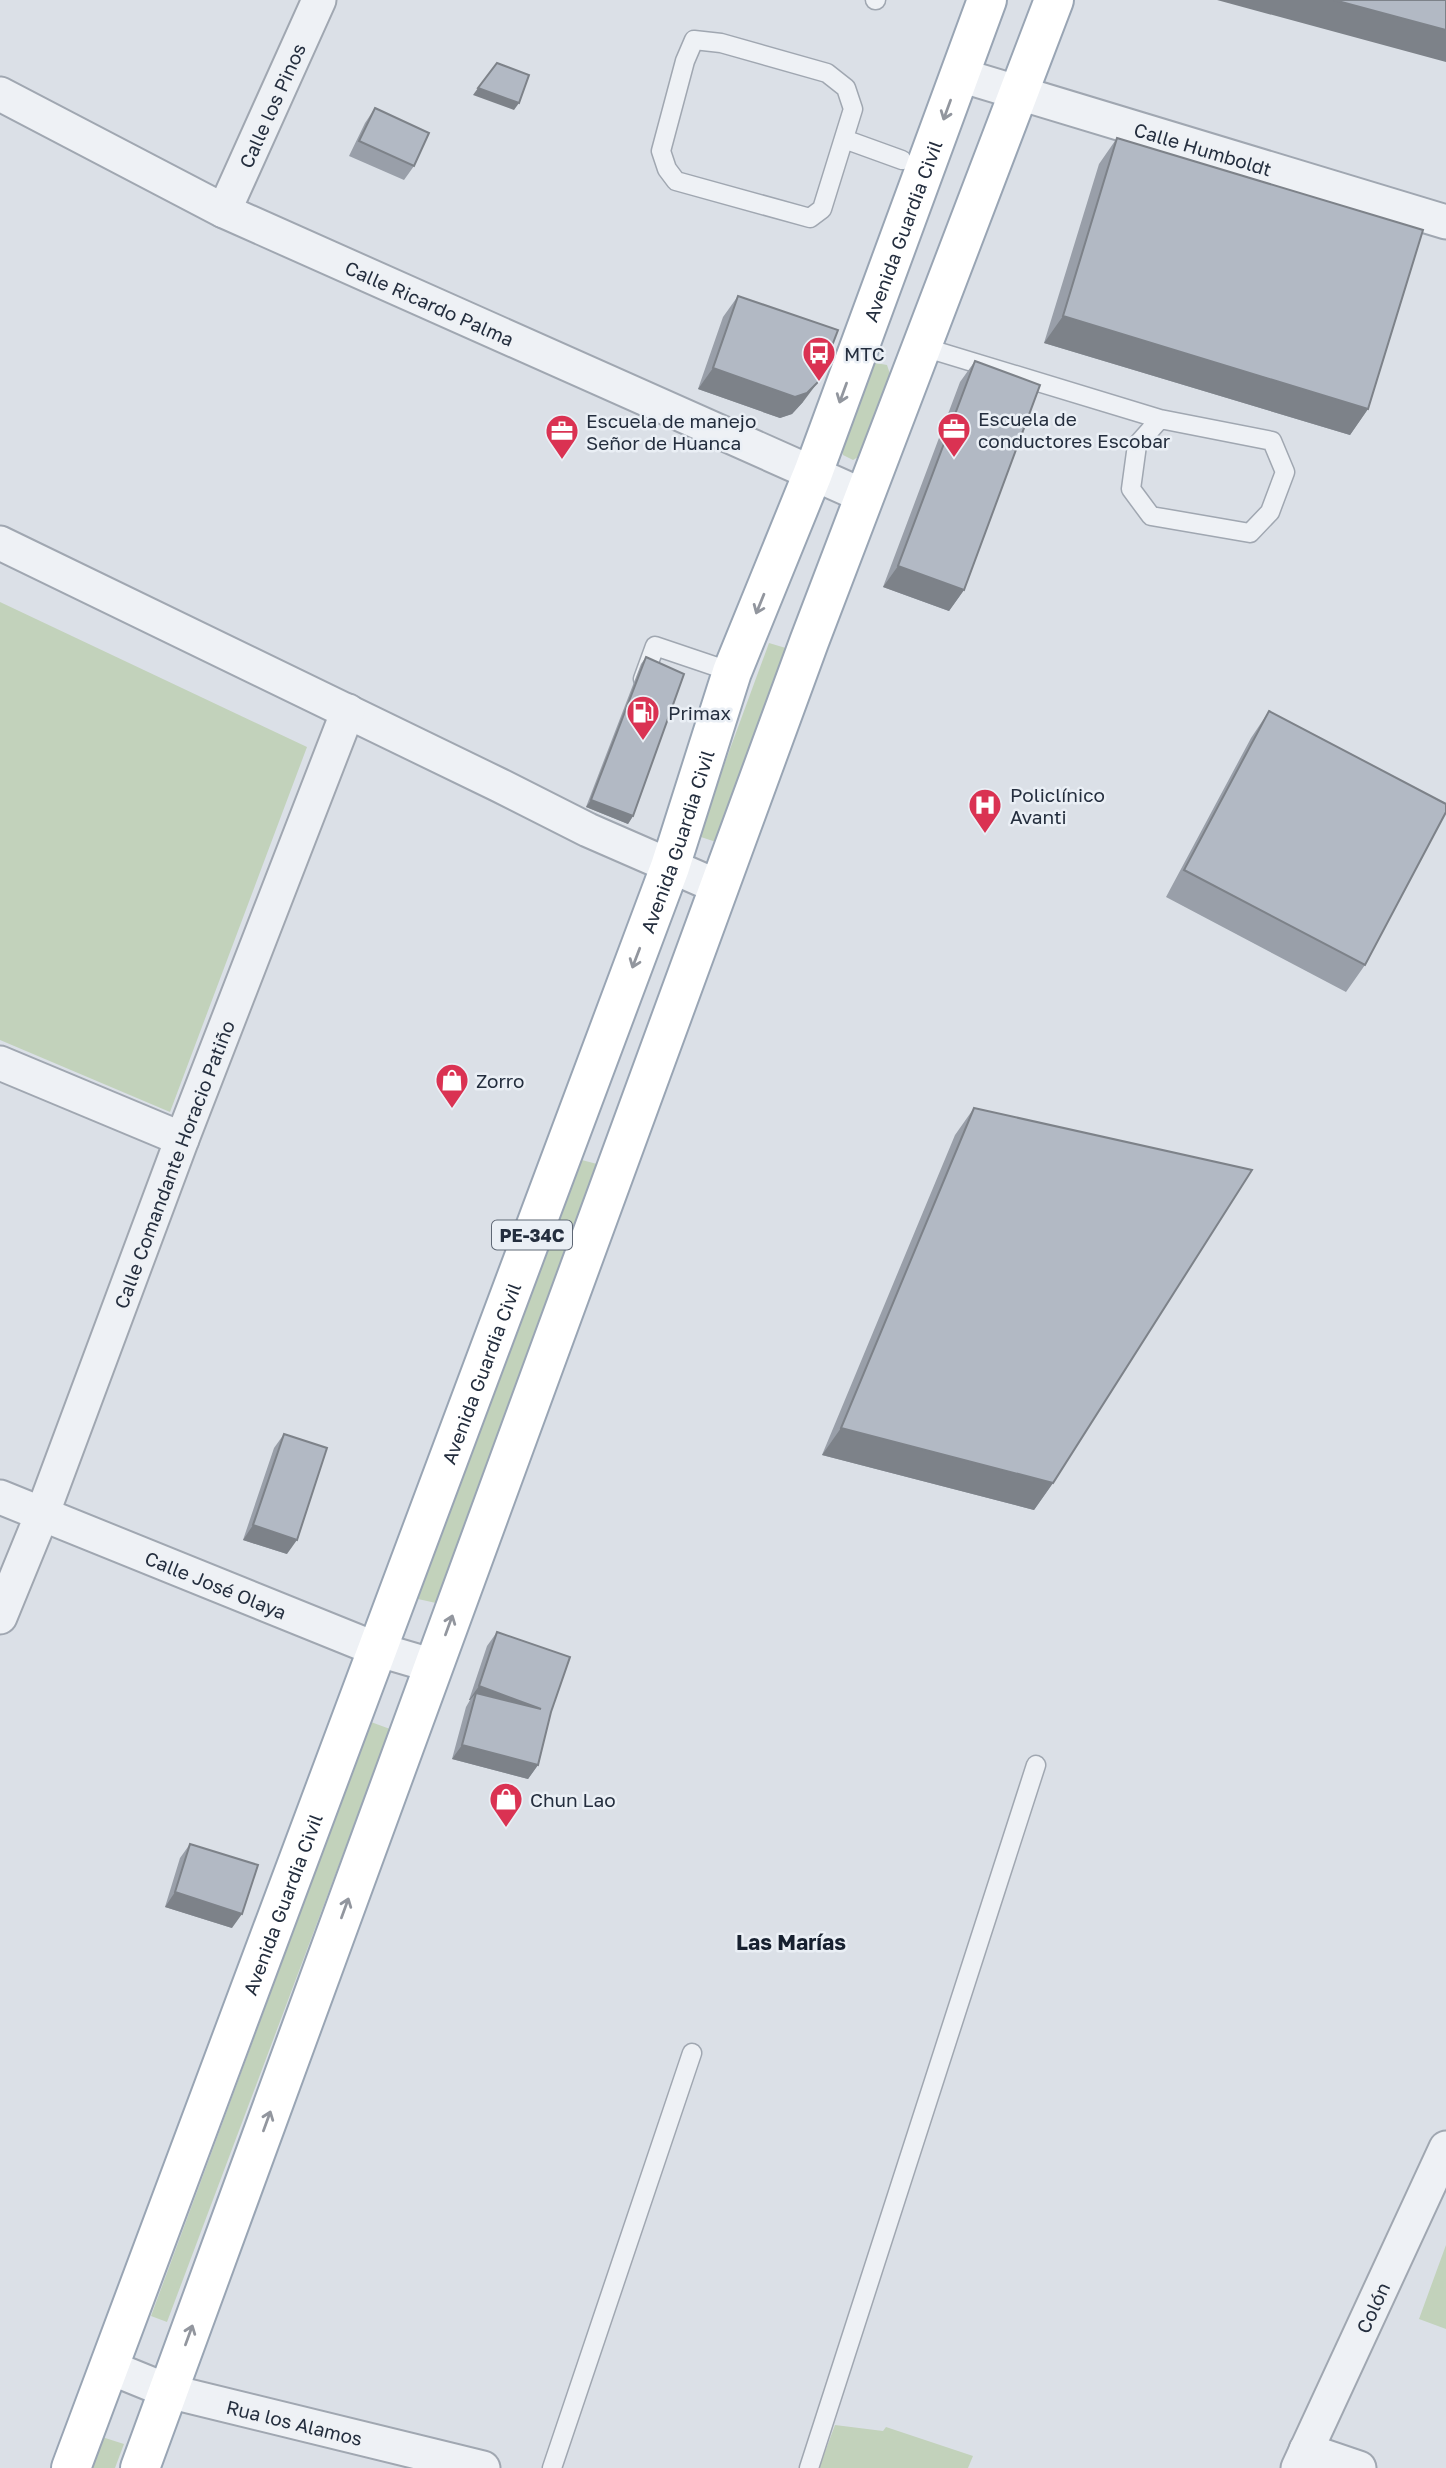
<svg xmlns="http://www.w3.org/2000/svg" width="1446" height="2468" font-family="'Golos Text',sans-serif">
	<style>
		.green { fill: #c2d2bb }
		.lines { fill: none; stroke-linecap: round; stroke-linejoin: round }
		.service-casing { stroke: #a0a7b1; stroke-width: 21 }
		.minor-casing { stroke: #a0a7b1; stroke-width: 37 }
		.primary-casing { stroke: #99a5b4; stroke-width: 42 }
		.service { stroke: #eef1f5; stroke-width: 18 }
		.minor { stroke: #eef1f5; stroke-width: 33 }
		.primary { stroke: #fff; stroke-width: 38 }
		.wall { fill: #999fa9 }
		.shaded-wall { fill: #7d8289 }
		.building { fill: #b2b9c4; stroke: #7d8289; stroke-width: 2 }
		.oneway { stroke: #92969e }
		.labels { text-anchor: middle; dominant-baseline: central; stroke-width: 5; stroke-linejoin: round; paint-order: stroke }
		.shield { fill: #eaeff5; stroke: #5f6875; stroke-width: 2 }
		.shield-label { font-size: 18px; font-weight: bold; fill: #242e3e }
		.street-label { font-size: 19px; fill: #242e3e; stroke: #eaeff5 }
		.poi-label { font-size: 19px; fill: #242e3e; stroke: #eaeff5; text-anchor: start }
		.neighbourhood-label { font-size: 21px; font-weight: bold; fill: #16202f; stroke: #eaeff5 }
	</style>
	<rect width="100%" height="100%" fill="#dbe0e7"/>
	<path class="green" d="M 876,363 L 887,365 L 891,377 L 860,456 L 853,460 L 843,455 L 841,449 L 872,367 Z
		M 0,602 L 307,747 L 170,1112 L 0,1040 Z
		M 769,643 L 789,649 L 716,842 L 698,836 Z
		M 578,1159 L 597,1164 L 436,1603 L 418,1599 Z
		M 371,1722 L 390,1729 L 167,2322 L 151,2316 Z
		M 1446,2245 L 1446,2329 L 1419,2319 Z
		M 835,2425 L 883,2431 L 886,2427 L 973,2456 L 968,2468 L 819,2468 Z
		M 102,2437 L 124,2444 L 115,2468 L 90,2468 Z"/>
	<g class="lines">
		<defs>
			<path id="service" d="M 875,0 L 876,0
				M 694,40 L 721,43 L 827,73 L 846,88 L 853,109 L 822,209 L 810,218 L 676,181 L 667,169 L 661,151 L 685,61 Z
				M 844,139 L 902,160
				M 923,347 L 1160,419
				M 1160,419 L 1272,441 L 1285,472 L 1270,512 L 1250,533 L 1151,516 L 1131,489 L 1137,445 Z
				M 643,679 L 655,646 L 732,672
				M 552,2468 L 692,2053
				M 809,2468 L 1036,1765"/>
			<g id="minor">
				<path id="s1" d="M 960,75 L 1446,222"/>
				<path id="s2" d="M 0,94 L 224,211 L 866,497"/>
				<path id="s3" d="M 224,211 L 319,0"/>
				<path d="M 0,543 L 499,785 L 588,830 L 721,888"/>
				<path d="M 0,1063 L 182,1139"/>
				<path id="s4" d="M 0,1497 L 376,1649 L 434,1666"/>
				<path id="s5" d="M 0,1617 L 43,1512 L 182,1139 L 348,711"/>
				<path id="s6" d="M 109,2367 L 168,2391 L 483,2468"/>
				<path d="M 1306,2450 L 1359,2468"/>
				<path id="s7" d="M 1298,2468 L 1446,2148"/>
			</g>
			<g id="primary">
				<path id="s8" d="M 71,2468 L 670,867 L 732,672 L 813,473 L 987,0"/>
				<path d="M 140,2468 L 809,642 L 1054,0"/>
			</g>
		</defs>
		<use href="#service" class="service-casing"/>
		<use href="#minor" class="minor-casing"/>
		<use href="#primary" class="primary-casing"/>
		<use href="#service" class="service"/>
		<use href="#minor" class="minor"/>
		<use href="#primary" class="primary"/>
	</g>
	<path class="wall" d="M 375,108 L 414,166 L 404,180 L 349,156 L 365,123 Z
		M 1117,138 L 1368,409 L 1350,435 L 1044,343 L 1099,164 Z
		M 738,296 L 803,402 L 792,414 L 780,418 L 698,389 L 723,317 Z
		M 975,361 L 964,590 L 949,611 L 883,587 L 960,382 Z
		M 646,657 L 633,816 L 628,824 L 586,807 L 641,664 Z
		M 1269,711 L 1365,965 L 1346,992 L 1166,897 L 1251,738 Z
		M 974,1108 L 1053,1483 L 1034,1510 L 822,1455 L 955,1135 Z
		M 284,1434 L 287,1554 L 243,1540 L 274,1448 Z
		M 497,1632 L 551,1712 L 538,1765 L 528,1779 L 452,1759 L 466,1707 L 470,1700 L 469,1700 L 487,1646 Z
		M 190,1844 L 232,1928 L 165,1907 L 180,1858 Z"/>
	<path class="shaded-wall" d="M 1217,0 L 1334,0 L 1446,30 L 1446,62 Z
		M 478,88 L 519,103 L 514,110 L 473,95 Z
		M 1063,316 L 1368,409 L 1350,435 L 1044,343 Z
		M 713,368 L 818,382 L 803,402 L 792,414 L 780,418 L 698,389 Z
		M 898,566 L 964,590 L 949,611 L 883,587 Z
		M 591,800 L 633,816 L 628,824 L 586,807 Z
		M 841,1428 L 1053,1483 L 1034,1510 L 822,1455 Z
		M 253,1525 L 297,1540 L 287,1554 L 243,1540 Z
		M 479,1686 L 541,1709 L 476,1693 L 470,1700 L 469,1700 Z
		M 462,1745 L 538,1765 L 528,1779 L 452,1759 Z
		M 175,1892 L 242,1914 L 232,1928 L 165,1907 Z"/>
	<path class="building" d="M 1334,0 L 1446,0 L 1446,30 Z
		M 497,63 L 529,75 L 519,103 L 478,88 Z
		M 375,108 L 429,133 L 414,166 L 359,141 Z
		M 1117,138 L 1423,230 L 1368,409 L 1063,316 Z
		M 738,296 L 838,330 L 818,382 L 807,393 L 795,397 L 713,368 Z
		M 975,361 L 1040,385 L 964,590 L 898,566 Z
		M 646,657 L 684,674 L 633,816 L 591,800 Z
		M 1269,711 L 1446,804 L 1446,812 L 1365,965 L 1184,870 Z
		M 974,1108 L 1252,1170 L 1053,1483 L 841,1428 Z
		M 284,1434 L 327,1448 L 297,1540 L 253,1525 Z
		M 497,1632 L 570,1657 L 551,1712 L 538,1765 L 462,1745 L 476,1693 L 541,1709 L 479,1686 Z
		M 190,1844 L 258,1865 L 242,1914 L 175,1892 Z"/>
	<defs><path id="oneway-shaft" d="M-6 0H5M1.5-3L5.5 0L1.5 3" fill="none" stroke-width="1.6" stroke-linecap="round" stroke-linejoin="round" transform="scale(1.75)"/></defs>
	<g class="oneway">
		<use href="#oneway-shaft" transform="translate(947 110) rotate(110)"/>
		<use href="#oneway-shaft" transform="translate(843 393) rotate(110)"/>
		<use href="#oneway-shaft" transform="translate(760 604) rotate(112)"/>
		<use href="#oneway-shaft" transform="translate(636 958) rotate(111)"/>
		<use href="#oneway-shaft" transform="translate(449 1625) rotate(-70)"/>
		<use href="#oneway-shaft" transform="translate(345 1908) rotate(-70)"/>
		<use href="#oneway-shaft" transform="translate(267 2121) rotate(-70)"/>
		<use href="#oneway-shaft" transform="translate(189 2335) rotate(-70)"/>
	</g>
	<defs>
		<symbol id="bus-pin" viewBox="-11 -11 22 30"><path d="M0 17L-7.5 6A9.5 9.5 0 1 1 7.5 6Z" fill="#da3252" stroke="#eaeff5"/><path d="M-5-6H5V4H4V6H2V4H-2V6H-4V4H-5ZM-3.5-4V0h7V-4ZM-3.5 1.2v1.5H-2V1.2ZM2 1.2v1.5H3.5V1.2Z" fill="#fff"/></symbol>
		<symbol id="office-pin" viewBox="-11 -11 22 30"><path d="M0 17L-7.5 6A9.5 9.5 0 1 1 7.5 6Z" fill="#da3252" stroke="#eaeff5"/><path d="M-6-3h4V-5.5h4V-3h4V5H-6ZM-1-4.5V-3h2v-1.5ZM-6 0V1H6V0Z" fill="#fff"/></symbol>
		<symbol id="fuel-pin" viewBox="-11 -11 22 30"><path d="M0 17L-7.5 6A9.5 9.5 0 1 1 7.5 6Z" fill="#da3252" stroke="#eaeff5"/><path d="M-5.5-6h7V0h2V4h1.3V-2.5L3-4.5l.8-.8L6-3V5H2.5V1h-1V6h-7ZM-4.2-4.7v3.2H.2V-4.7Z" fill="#fff"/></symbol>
		<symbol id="hospital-pin" viewBox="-11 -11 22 30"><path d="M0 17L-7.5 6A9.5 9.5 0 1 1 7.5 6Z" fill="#da3252" stroke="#eaeff5"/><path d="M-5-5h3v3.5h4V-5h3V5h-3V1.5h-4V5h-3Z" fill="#fff"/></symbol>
		<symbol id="shop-pin" viewBox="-11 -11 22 30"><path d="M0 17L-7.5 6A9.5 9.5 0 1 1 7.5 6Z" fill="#da3252" stroke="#eaeff5"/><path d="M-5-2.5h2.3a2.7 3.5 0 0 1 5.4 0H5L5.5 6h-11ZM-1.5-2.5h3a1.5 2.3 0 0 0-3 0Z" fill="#fff"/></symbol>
	</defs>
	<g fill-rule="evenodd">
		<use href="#bus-pin" x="800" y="334" width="38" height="52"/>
		<use href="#office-pin" x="935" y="410" width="38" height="52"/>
		<use href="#office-pin" x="543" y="412" width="38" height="52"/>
		<use href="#fuel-pin" x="624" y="693" width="38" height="52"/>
		<use href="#hospital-pin" x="966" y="786" width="38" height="52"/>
		<use href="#shop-pin" x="433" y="1061" width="38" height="52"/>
		<use href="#shop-pin" x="487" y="1780" width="38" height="52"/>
	</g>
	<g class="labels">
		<rect class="shield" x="492" y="1220.5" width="80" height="29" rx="5"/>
		<g class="shield-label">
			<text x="532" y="1235">PE-34C</text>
		</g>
		<g class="street-label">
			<text stroke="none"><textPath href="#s3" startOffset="116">Calle los Pinos</textPath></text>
			<text stroke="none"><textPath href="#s1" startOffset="254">Calle Humboldt</textPath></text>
			<text stroke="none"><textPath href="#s8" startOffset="2387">Avenida Guardia Civil</textPath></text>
			<text stroke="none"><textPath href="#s2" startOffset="478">Calle Ricardo Palma</textPath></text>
			<text stroke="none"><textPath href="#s8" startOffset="1736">Avenida Guardia Civil</textPath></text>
			<text stroke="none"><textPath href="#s5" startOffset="485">Calle Comandante Horacio Patiño</textPath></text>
			<text stroke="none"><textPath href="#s8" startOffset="1169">Avenida Guardia Civil</textPath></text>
			<text stroke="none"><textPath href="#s4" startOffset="233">Calle José Olaya</textPath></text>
			<text stroke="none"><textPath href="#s8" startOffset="602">Avenida Guardia Civil</textPath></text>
			<text stroke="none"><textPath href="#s7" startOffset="177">Colón</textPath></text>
			<text stroke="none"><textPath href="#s6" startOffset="194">Rua los Alamos</textPath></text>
		</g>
		<g class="poi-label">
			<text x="844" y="353">MTC</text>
			<text x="978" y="418">Escuela de<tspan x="978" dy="22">conductores Escobar</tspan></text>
			<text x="586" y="420">Escuela de manejo<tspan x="586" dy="22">Señor de Huanca</tspan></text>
			<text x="668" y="712">Primax</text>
			<text x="1010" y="794">Policlínico<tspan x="1010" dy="22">Avanti</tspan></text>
			<text x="476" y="1080">Zorro</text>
			<text x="530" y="1799">Chun Lao</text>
		</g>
		<g class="neighbourhood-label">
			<text x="791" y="1942">Las Marías</text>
		</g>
	</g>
</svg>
